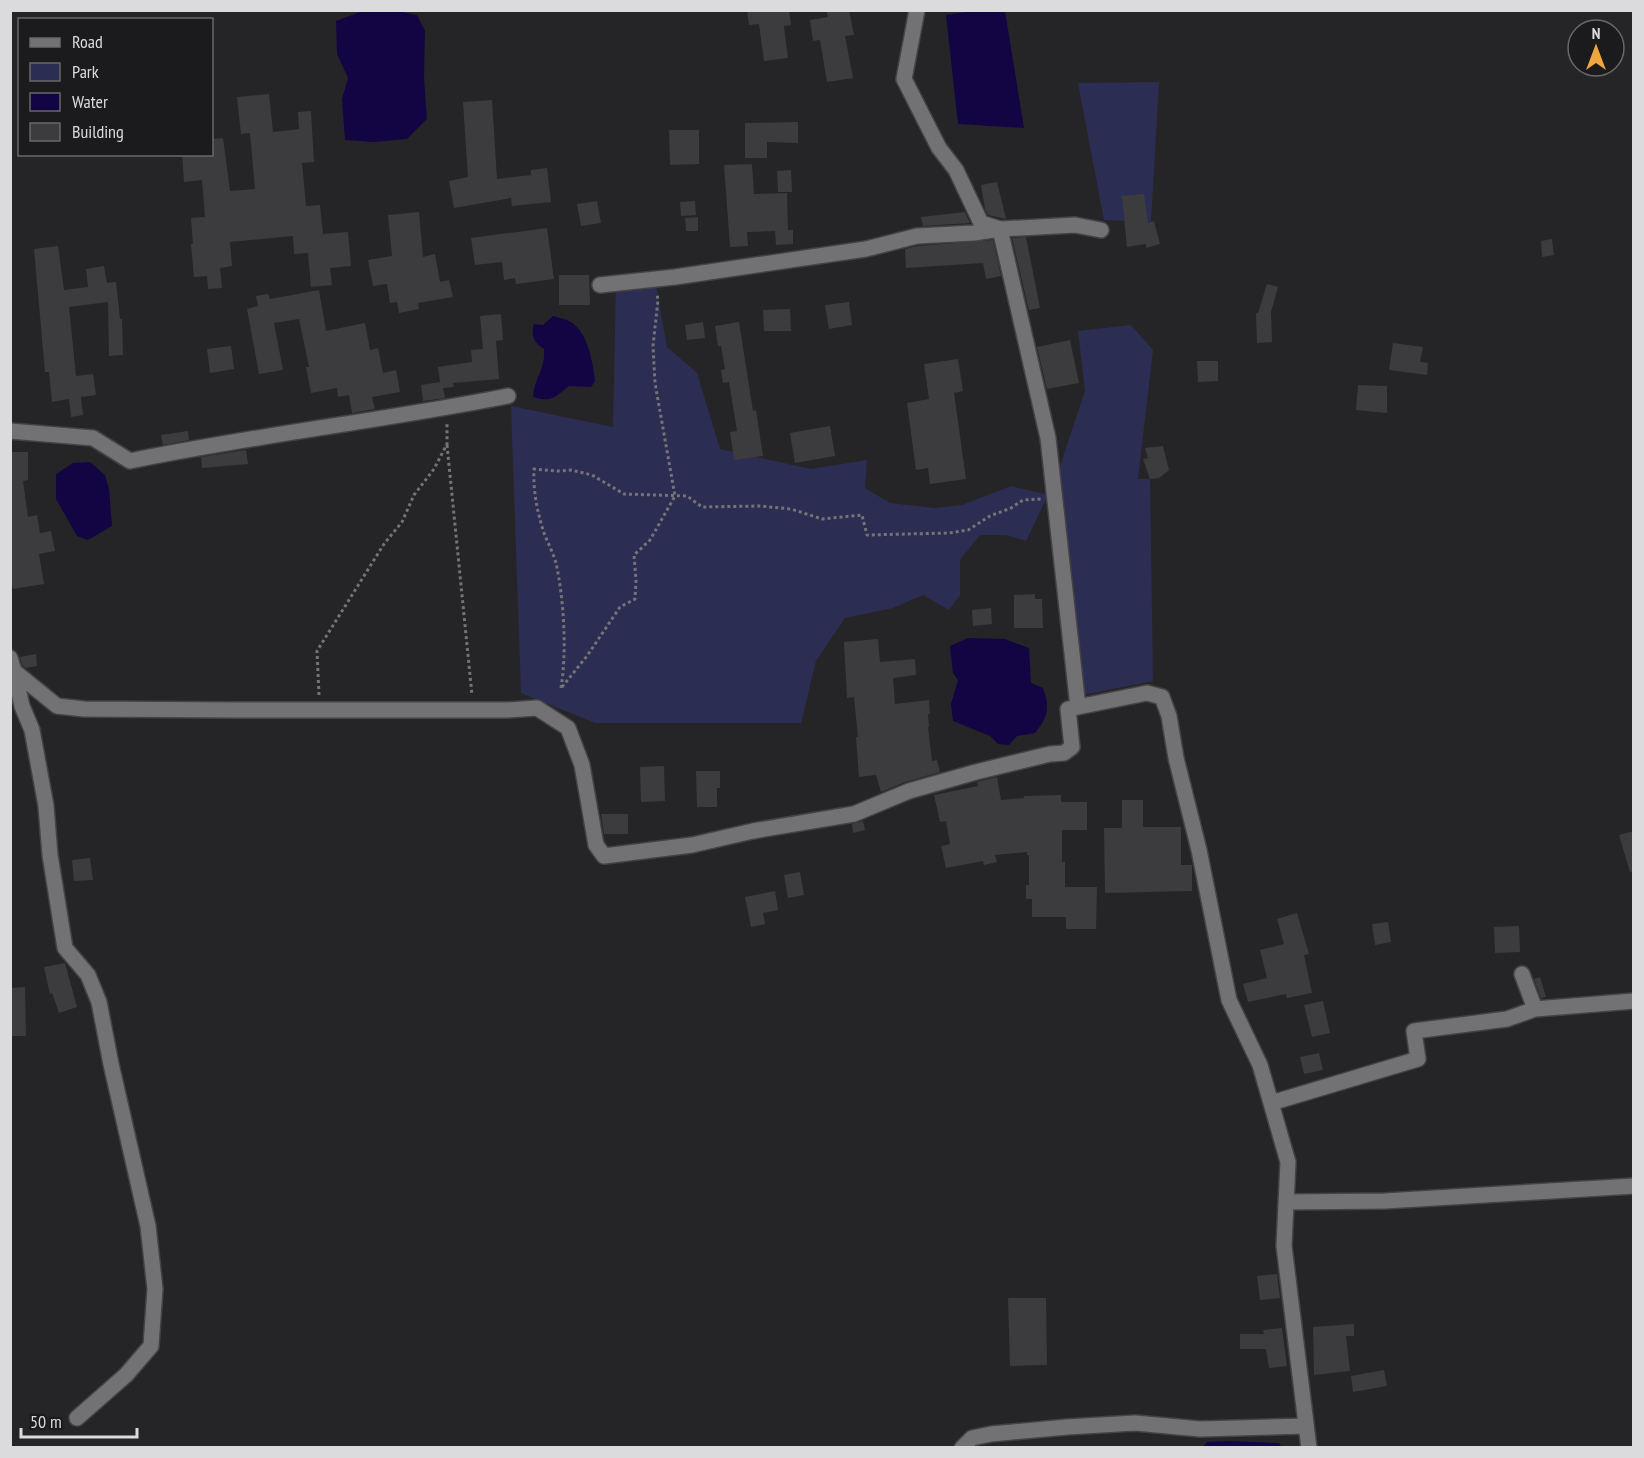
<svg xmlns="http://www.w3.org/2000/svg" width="1644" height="1458" font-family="'PT Sans Narrow',sans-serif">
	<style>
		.green { fill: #2c2d52 }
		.water { fill: #130543 }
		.building { fill: #3c3c3f }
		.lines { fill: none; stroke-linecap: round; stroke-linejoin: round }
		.street-casing { stroke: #434345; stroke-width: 18 }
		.path { stroke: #747477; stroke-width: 3; stroke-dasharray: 3 3; stroke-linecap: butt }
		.street { stroke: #727275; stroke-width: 15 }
	</style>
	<rect width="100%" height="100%" fill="#252528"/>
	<path class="green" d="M 1159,82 L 1151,222 L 1104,220 L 1078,83 Z
		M 655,279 L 667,347 L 697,373 L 720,449 L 811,469 L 867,460 L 865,488 L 890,503 L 935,508 L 962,505 L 1011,486 L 1048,495 L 1026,541 L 1006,535 L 980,535 L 960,560 L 960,595 L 949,610 L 923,595 L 893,608 L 845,618 L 816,661 L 801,723 L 595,723 L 521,693 L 511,406 L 613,427 L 616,283 Z
		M 1131,325 L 1153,350 L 1138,479 L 1150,479 L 1153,681 L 1077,696 L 1053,487 L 1085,391 L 1078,331 Z"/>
	<path class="water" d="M 380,11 L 398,11 L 417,15 L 425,31 L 424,78 L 427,119 L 407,139 L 374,142 L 345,140 L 342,99 L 348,78 L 337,54 L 336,21 L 360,12 Z
		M 972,11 L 1005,11 L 1024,128 L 958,124 L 946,15 Z
		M 553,316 C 559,318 566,319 571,322 C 588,333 593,362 595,381 L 591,387 L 569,386 C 555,397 551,403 533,397 C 534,378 546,369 544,349 C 533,342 531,336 534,324 L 543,325 Z
		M 90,462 L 105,475 L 109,489 L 112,526 L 88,540 L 77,536 L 56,499 L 56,474 L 73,463 Z
		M 968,638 L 1005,639 L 1029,648 L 1031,683 L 1043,688 C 1050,708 1048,717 1035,733 L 1017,736 L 1009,745 L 998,744 L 990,736 L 953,721 L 951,704 L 958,680 L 953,673 L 950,646 Z
		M 1231,1441 L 1279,1443 L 1282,1447 L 1203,1447 L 1207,1442 Z"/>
	<path class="building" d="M 747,10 L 789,10 L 791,25 L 784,26 L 788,58 L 764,61 L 759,24 L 749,25 Z
		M 826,10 L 849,10 L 854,35 L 845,36 L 853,78 L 827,82 L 820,40 L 813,41 L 810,20 L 828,17 Z
		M 269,94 L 273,132 L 299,129 L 298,112 L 311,111 L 314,162 L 302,163 L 306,206 L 320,205 L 323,234 L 348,232 L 351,266 L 330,268 L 332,285 L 311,287 L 308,253 L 294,254 L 293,236 L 230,242 L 232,266 L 220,268 L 222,288 L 208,289 L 207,276 L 194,277 L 191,244 L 193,244 L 191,218 L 205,217 L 202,180 L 184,182 L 182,154 L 212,154 L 212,139 L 223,138 L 230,191 L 255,189 L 250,133 L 241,134 L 237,97 Z
		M 492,100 L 497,179 L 531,175 L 531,170 L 547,168 L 551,202 L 512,206 L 511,198 L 454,208 L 449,181 L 468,177 L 463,102 Z
		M 798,122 L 798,143 L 767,142 L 767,158 L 745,158 L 745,123 Z
		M 669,130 L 699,130 L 699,164 L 670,165 Z
		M 752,164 L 754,194 L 787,193 L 788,230 L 793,230 L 793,244 L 776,245 L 775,231 L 747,232 L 748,246 L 730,247 L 724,165 Z
		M 791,170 L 792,192 L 778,192 L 777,171 Z
		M 997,182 L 1006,219 L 988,215 L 985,209 L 981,185 Z
		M 1144,194 L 1148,223 L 1154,221 L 1160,244 L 1146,248 L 1146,244 L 1127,247 L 1122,196 Z
		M 597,201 L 601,223 L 581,226 L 577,204 Z
		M 695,201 L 696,215 L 681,216 L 680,202 Z
		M 419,212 L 423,257 L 435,254 L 440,282 L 449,280 L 453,297 L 418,303 L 419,309 L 399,313 L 397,302 L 390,303 L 387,284 L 373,286 L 368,260 L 392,256 L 388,215 Z
		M 965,212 L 970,223 L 923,226 L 921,217 Z
		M 698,217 L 698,231 L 686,231 L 685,218 Z
		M 547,228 L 554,279 L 516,284 L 515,278 L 504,280 L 502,262 L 475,265 L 471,238 Z
		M 1026,237 L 1040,308 L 1029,310 L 1012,238 Z
		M 1552,239 L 1554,255 L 1542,257 L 1541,241 Z
		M 993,240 L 1001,276 L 986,279 L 983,263 L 906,268 L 905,249 L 918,246 Z
		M 58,246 L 64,290 L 88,287 L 86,269 L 104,266 L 107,283 L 116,282 L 120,319 L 122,319 L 123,355 L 109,356 L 108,302 L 69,307 L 76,376 L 93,374 L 96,395 L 81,397 L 83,415 L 71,417 L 69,399 L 52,402 L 49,372 L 45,372 L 34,249 Z
		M 559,275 L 589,275 L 590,305 L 559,305 Z
		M 1267,284 L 1278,287 L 1271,312 L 1272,342 L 1257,343 L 1256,313 L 1258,313 Z
		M 319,290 L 326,331 L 365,323 L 370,350 L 378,348 L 383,373 L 396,370 L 400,392 L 372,397 L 375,409 L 352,413 L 349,395 L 338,397 L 337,388 L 311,393 L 306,367 L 309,367 L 299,319 L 274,323 L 283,370 L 259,374 L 247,309 L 258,306 L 256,296 L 268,294 L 270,299 Z
		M 849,302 L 852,325 L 829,329 L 825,305 Z
		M 790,309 L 791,331 L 764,331 L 763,310 Z
		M 501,314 L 503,340 L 496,341 L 499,379 L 453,383 L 454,387 L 443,388 L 445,398 L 423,401 L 421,385 L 440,382 L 438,367 L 472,362 L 471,350 L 483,349 L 480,316 Z
		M 703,322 L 705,338 L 687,340 L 685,325 Z
		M 739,322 L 753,411 L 756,410 L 763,456 L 734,460 L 730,432 L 737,431 L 729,382 L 723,383 L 721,370 L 725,369 L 721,346 L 718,346 L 715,326 Z
		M 1070,340 L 1079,383 L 1047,389 L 1037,347 Z
		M 1393,343 L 1423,347 L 1420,362 L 1428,363 L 1427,375 L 1389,370 Z
		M 231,346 L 234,369 L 210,373 L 207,349 Z
		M 958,359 L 963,391 L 954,393 L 966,479 L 930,484 L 928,468 L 916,470 L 907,403 L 929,399 L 924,364 Z
		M 1197,361 L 1218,361 L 1218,381 L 1198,382 Z
		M 1358,385 L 1387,386 L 1387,413 L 1356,410 Z
		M 830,426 L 835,456 L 795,463 L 790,433 Z
		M 188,431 L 189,440 L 163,445 L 161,435 Z
		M 1163,446 L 1169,470 L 1159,478 L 1150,479 L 1143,459 L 1148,458 L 1145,448 Z
		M 246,450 L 248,464 L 202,468 L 201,457 Z
		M 10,452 L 28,452 L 28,480 L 23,481 L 28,517 L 37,515 L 40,533 L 51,531 L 55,551 L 39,554 L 44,584 L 13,589 L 10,577 Z
		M 1035,594 L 1035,599 L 1042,599 L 1043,628 L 1014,628 L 1014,595 Z
		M 991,608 L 992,624 L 973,626 L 972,610 Z
		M 878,639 L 880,662 L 915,659 L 916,675 L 893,678 L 895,704 L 929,700 L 930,714 L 928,714 L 929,727 L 928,727 L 932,761 L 937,760 L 940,772 L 905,782 L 881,792 L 876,775 L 859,777 L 856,737 L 858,737 L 854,697 L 847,698 L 844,642 Z
		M 36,654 L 37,666 L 26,668 L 22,665 L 20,657 Z
		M 664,766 L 665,801 L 641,802 L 640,767 Z
		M 696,771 L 720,771 L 720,788 L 717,788 L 717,807 L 697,807 Z
		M 997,777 L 1001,800 L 1024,798 L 1024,796 L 1061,795 L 1061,802 L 1087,802 L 1087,830 L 1062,830 L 1062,862 L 1065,862 L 1065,887 L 1097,887 L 1096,929 L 1066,929 L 1066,917 L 1032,917 L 1032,899 L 1026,899 L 1026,885 L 1029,885 L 1029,855 L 1027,855 L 1027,852 L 995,855 L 997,862 L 984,865 L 983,861 L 946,868 L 941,846 L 950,844 L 946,821 L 940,822 L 934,795 L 978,786 L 977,782 Z
		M 1122,800 L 1143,800 L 1143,827 L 1181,827 L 1181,865 L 1192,865 L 1192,891 L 1105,893 L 1104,828 L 1122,828 Z
		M 601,814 L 628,814 L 628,834 L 604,834 Z
		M 863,821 L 865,830 L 853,833 L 852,824 Z
		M 1634,831 L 1634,871 L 1630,872 L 1619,835 Z
		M 90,858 L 93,880 L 74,881 L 72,860 Z
		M 800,872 L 804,895 L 788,898 L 784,875 Z
		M 775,891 L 778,910 L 763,913 L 765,924 L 751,927 L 745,897 Z
		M 1297,913 L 1309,954 L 1304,955 L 1312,993 L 1287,998 L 1286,994 L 1248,1002 L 1243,984 L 1267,978 L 1260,950 L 1284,944 L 1277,919 Z
		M 1388,922 L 1391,942 L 1375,945 L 1372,924 Z
		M 1519,926 L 1520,952 L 1495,953 L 1494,927 Z
		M 65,963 L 77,1007 L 59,1013 L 52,993 L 50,994 L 44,967 Z
		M 1540,977 L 1546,997 L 1541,998 L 1534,979 Z
		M 25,987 L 26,1036 L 12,1036 L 10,988 Z
		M 1323,1001 L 1330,1033 L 1312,1037 L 1304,1005 Z
		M 1319,1053 L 1323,1070 L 1304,1074 L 1300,1057 Z
		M 1277,1274 L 1280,1298 L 1260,1300 L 1257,1276 Z
		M 1008,1298 L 1046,1298 L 1047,1365 L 1010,1366 Z
		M 1354,1324 L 1354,1336 L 1346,1336 L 1350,1371 L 1314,1375 L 1313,1327 Z
		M 1282,1328 L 1287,1366 L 1269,1368 L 1266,1349 L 1240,1349 L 1240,1334 L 1264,1334 L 1263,1330 Z
		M 1384,1370 L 1387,1386 L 1353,1392 L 1351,1376 Z"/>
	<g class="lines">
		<defs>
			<path id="street" d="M 917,10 L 904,79 L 939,148 L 956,170 L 981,223 L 1000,229 L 1048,438 L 1078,707
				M 600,285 L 675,277 L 866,249 L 917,236 L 974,233 L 1000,229 L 1075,225 L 1101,230
				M 10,431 L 93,438 L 130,461 C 255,435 382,421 508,396
				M 10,658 L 14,671 L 57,706 L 84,709 L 234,710 L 507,710 L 537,708 L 568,728 L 582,765 L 596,845 L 604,856 L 692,845 L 753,831 L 854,814 L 909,791 L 976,772 L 1050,754 L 1064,753 L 1072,747 L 1068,709 L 1147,693 L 1162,697 L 1169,716 L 1176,758 L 1199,850 L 1229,1000 L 1260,1065 L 1288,1162 L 1284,1246 L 1309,1448
				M 14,671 L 22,706 L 32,730 L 46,806 L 50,855 L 65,948 L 88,975 L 99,1002 L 111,1064 L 148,1226 L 155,1289 L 151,1346 L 126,1375 L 77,1418
				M 1522,974 L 1535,1009 L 1634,1001
				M 1271,1103 L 1418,1059 L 1414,1031 L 1507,1019 L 1535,1009
				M 1287,1202 L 1385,1201 L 1634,1186
				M 962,1448 L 972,1438 L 991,1434 L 1067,1427 L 1135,1423 L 1200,1429 L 1306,1426"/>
		</defs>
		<use href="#street" class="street-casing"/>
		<path class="path" d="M 447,445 L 472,695
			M 562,687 L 587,656 L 620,607 L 635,599 L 636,580 L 634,555 L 650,540 L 675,496 L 655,383 L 653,346 L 658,300 L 657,293
			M 561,688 C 567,651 564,600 556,563 C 553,553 548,543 544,533 C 537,511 533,491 534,469 L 558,471 L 571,470 L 592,475 L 624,494 L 687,496 L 702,507 L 760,506 L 791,509 L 822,519 L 862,515 L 867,535 L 949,533 L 968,530 L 990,516 L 1011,508 L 1023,500 L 1041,499
			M 319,695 L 317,651 L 384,544 L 402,522 L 414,495 L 434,469 L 447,444 L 447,422"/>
		<use href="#street" class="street"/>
	</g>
	<rect width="1644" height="1458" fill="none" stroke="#dbdbdd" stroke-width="24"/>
	<rect x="18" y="18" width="195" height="138" fill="#1b1b1e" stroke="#68686a" stroke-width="1.5"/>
	<rect x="30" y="38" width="30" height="9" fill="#727275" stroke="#68686a" stroke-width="1.5"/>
	<text x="72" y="48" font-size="18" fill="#dbdbdd">Road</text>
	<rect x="30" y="63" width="30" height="18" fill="#2c2d52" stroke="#68686a" stroke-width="1.5"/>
	<text x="72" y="78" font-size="18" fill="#dbdbdd">Park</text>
	<rect x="30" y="93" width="30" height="18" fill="#130543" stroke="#68686a" stroke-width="1.5"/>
	<text x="72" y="108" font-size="18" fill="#dbdbdd">Water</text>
	<rect x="30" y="123" width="30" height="18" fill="#3c3c3f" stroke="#68686a" stroke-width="1.5"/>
	<text x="72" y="138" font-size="18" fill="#dbdbdd">Building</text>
	<g transform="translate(1596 48)"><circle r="28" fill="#1b1b1e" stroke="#68686a" stroke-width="1.5"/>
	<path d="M0-4.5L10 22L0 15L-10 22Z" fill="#f0a63e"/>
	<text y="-9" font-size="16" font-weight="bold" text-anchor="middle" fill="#dbdbdd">N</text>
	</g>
	<path d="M21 1428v9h116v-9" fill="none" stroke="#dbdbdd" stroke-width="3"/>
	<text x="30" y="1428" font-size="18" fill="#dbdbdd" stroke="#1b1b1e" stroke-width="4.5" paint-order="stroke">50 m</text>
</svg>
